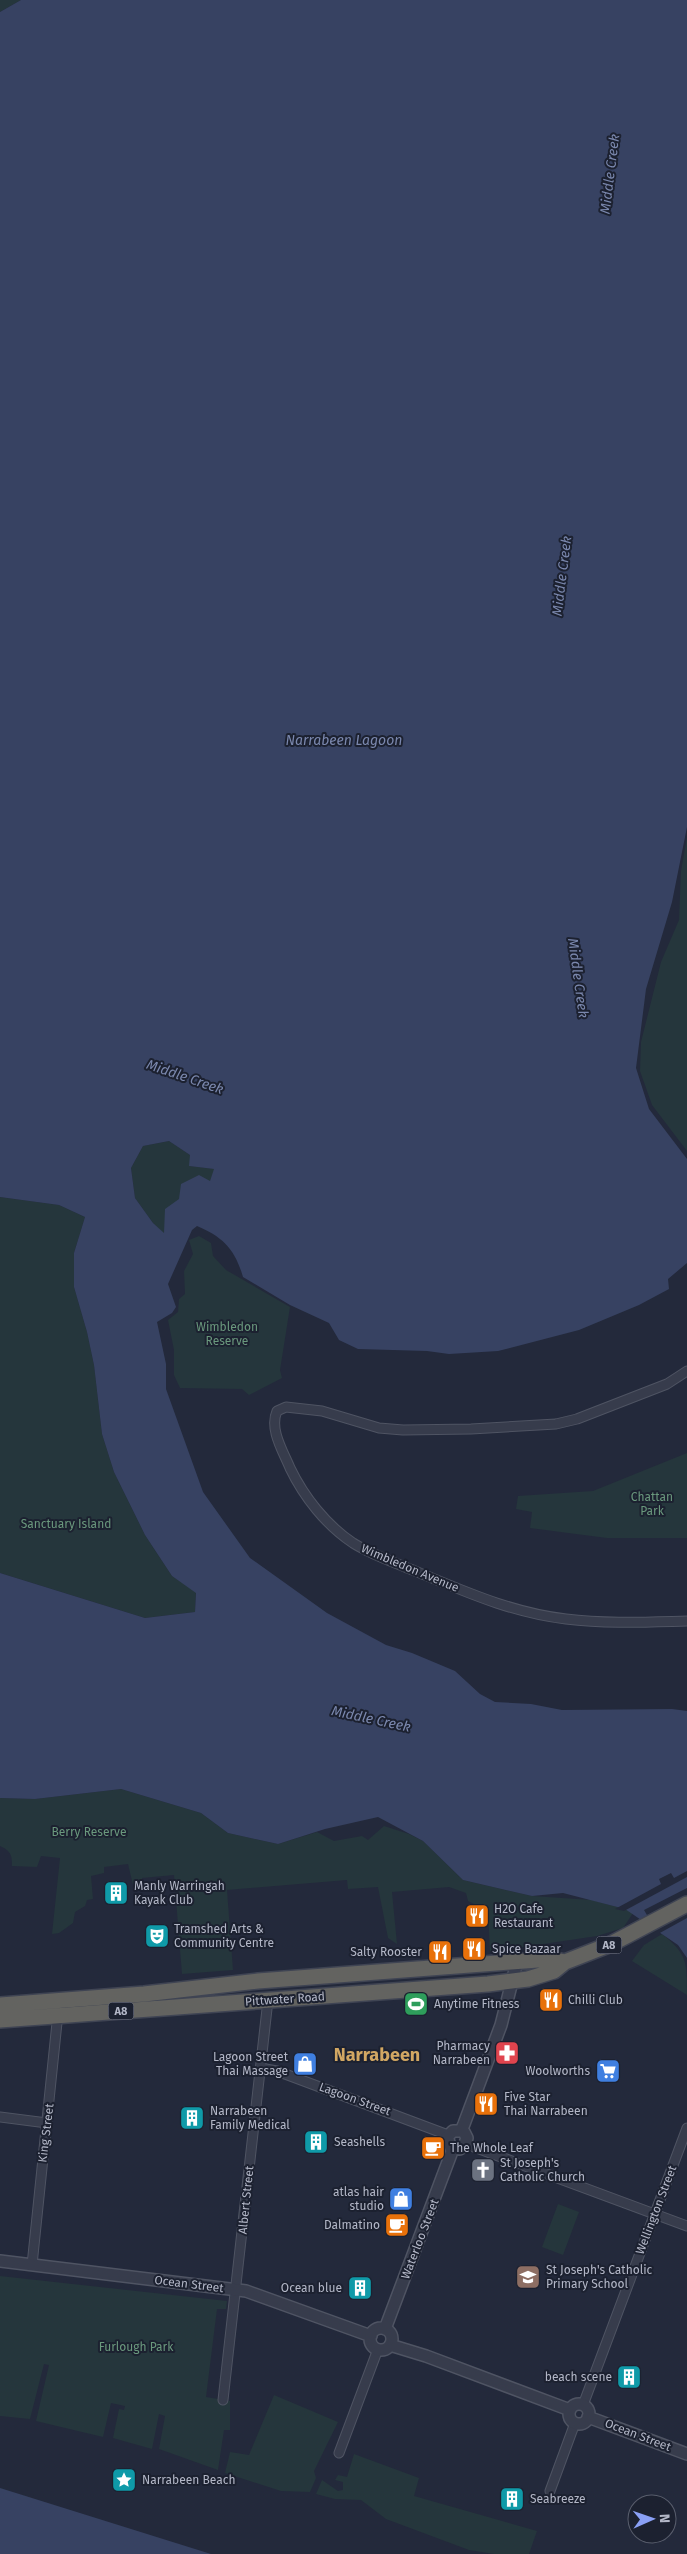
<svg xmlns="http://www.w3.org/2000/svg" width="687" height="2554" font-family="'Fira Sans',sans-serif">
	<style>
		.green { fill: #25363c }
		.water { fill: #374262; fill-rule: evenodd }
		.pier { fill: #23293b }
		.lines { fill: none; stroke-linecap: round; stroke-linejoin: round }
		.minor-casing { stroke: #4f5463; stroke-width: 11 }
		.tertiary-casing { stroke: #4f5463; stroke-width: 14 }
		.trunk-casing { stroke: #3f4453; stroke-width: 18 }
		.minor { stroke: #373c4c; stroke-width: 9 }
		.tertiary { stroke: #373c4c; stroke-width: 11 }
		.trunk { stroke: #636360; stroke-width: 15 }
		.labels { text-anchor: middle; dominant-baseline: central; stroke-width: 4; stroke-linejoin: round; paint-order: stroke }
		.shield { fill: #1c2130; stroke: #868a9a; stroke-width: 1 }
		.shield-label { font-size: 11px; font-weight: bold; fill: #b3b7c7 }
		.park-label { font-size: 12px; fill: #6a987d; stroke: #1c2130 }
		.street-label { font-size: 12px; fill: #b3b7c7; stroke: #1c2130 }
		.poi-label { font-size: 12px; fill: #b3b7c7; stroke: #1c2130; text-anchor: start }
		.water-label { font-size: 14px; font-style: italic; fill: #7b88ae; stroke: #1c2130 }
		.district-label { font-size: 18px; font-weight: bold; fill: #d2a763; stroke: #1c2130 }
	</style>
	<rect width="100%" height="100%" fill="#23293b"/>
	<path class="green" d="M 0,0 L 21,0 L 0,12 Z
		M 687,837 L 687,1151 L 652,1105 L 640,1071 L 641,1042 L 661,962 L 679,920 L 681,871 Z
		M 169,1141 L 190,1155 L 190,1166 L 215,1169 L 210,1181 L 179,1199 L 164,1234 L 153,1223 L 135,1198 L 131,1168 L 143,1146 Z
		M 0,1197 L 59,1205 L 85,1217 L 74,1253 L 74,1287 L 87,1332 L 94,1365 L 102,1434 L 114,1472 L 145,1535 L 172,1576 L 196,1592 L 195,1612 L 145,1618 L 0,1573 Z
		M 199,1236 L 211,1243 L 213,1256 L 226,1270 L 290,1307 L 280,1370 L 282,1378 L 249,1395 L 242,1389 L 180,1388 L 174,1375 L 174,1350 L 168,1320 L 178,1312 L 179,1299 L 185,1294 L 184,1271 L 193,1254 L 189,1240 Z
		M 687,1453 L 687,1538 L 607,1538 L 530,1528 L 532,1512 L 516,1509 L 518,1496 L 593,1491 Z
		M 121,1789 L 201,1813 L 228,1833 L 278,1844 L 317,1832 L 334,1841 L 362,1836 L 368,1840 L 384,1826 L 409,1834 L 423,1841 L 463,1880 L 532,1896 L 592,1900 L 625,1909 L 633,1913 L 623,1928 L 597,1936 L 490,1952 L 488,1911 L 468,1901 L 466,1893 L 449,1887 L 392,1892 L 397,1944 L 388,1938 L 378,1887 L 348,1889 L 347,1880 L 227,1890 L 233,1970 L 182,1974 L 174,1875 L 142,1878 L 142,1885 L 133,1885 L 128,1864 L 104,1867 L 104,1873 L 91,1876 L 93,1899 L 87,1900 L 85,1906 L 75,1912 L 73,1923 L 59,1933 L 52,1934 L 60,1858 L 41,1856 L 37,1867 L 12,1866 C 12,1855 11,1851 0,1846 L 0,1798 L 35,1799 Z
		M 662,1934 C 687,1954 687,1961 687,1995 L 632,1961 L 644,1945 Z
		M 558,2204 L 579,2212 L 563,2255 L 542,2247 Z
		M 0,2276 L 227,2301 L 226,2309 L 217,2309 L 206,2397 L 230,2401 L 230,2430 L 224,2430 L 218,2470 L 159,2449 L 165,2416 L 159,2414 L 152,2449 L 113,2438 L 119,2409 L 124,2410 L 125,2406 L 111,2403 L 103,2437 L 36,2421 L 49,2365 L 44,2364 L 30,2419 L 0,2416 Z
		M 274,2395 L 338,2422 L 314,2471 L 316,2478 L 310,2492 L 281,2491 L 225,2473 L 230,2452 L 249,2455 Z
		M 354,2454 L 419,2478 L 414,2496 L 537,2531 L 529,2554 L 494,2554 L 469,2550 L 386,2519 L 361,2500 L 335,2499 L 316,2494 L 322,2480 L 338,2491 L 343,2490 L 343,2482 L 335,2480 L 338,2475 L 347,2477 Z"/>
	<path class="water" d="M 21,0 L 687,0 L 687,827 L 672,902 L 646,989 L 636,1068 L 649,1109 L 687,1159 L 687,1263 L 668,1279 L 669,1289 L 639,1305 L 579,1330 L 498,1351 L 449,1354 L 427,1351 L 358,1349 L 339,1340 L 329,1323 L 290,1305 L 243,1277 C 235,1249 223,1237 197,1226 L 192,1230 L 168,1284 L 176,1307 L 172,1313 L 157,1322 L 166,1364 L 166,1389 L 203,1492 L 250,1558 L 327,1613 L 386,1645 L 412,1653 L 455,1671 L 480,1694 L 495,1702 L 531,1704 L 562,1710 L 672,1709 L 687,1711 L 687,1958 L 678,1945 L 625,1909 L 563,1893 L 532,1896 L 463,1880 L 423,1841 L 378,1817 L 325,1829 L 278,1844 L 228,1833 L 201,1813 L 121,1789 L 35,1799 L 0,1798 L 0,1573 L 145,1618 L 195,1612 L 196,1593 L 172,1576 L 145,1535 L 114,1472 L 102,1434 L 94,1365 L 87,1332 L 74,1287 L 74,1253 L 85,1217 L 59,1205 L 0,1197 L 0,12 ZM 169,1141 L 190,1155 L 189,1166 L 214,1169 L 210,1181 L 199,1175 L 181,1184 L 179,1199 L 165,1209 L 164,1233 L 153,1223 L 135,1198 L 131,1168 L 143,1146 Z
		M 0,2488 L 211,2554 L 0,2554 Z"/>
	<path class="pier" d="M 687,1871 L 687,1877 L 624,1911 L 615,1909 L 661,1884 L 659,1879 L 671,1873 L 674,1878 Z
		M 687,1888 L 687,1918 L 658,1934 L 644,1910 Z"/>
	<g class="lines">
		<defs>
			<path id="minor" d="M 687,1371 L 667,1384 L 577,1419 L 556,1424 L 471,1429 L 403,1430 L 379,1428 L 322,1411 L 286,1407 L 277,1411 C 269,1429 283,1451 290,1468 C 304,1497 326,1525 353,1543 C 372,1555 394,1562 415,1571 C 464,1591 512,1613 566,1619 C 606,1624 647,1622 687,1621
				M 260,2068 L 277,2071 L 448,2135
				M 0,2117 L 47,2123
				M 466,2144 L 687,2226
				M 32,2265 L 58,2013
				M 223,2400 L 268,2000
				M 583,2405 L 687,2128
				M 339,2453 L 378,2349
				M 550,2491 L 575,2423"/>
			<path id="tertiary" d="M 464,2132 L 467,2138 L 464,2146 L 460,2149 L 451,2148 L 447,2137 L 453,2131 L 461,2131 L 464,2124 L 501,2025 L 517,1962
				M 0,2261 L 246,2291 L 371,2336
				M370 2339a11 11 0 1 1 22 0a11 11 0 1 1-22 0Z
				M 385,2329 L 451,2154
				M 390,2345 L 426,2356 L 570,2410
				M569 2414a10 10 0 1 1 20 0a10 10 0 1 1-20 0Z
				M 588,2417 L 687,2454"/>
			<path id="trunk" d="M 0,2005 L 144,1994 L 258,1981 L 551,1959 L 565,1962
				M 0,2020 L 488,1984 L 528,1979 L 554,1971 L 565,1962 L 611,1944 L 687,1904"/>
		</defs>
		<use href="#minor" class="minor-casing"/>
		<use href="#tertiary" class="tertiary-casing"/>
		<use href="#trunk" class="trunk-casing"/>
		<use href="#minor" class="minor"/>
		<use href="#tertiary" class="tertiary"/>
		<use href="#trunk" class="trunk"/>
	</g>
	<defs>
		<symbol id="building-square" viewBox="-11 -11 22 22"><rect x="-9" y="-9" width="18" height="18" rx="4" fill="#0f9aa8" stroke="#1c2130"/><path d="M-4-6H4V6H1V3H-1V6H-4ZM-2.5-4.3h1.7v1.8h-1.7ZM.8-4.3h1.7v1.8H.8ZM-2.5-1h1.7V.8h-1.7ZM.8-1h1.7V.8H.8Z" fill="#fff"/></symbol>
		<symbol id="restaurant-square" viewBox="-11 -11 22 22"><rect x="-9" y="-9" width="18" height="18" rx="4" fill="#e8710a" stroke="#1c2130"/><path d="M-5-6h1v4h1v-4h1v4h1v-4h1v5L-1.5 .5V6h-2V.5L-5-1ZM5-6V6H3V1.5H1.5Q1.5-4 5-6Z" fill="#fff"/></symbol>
		<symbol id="theatre-square" viewBox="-11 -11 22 22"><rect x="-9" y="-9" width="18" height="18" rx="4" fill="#0f9aa8" stroke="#1c2130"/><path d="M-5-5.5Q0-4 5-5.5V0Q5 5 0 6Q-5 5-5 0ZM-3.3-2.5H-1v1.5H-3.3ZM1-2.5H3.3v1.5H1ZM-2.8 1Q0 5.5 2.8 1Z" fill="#fff"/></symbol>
		<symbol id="stadium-square" viewBox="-11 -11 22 22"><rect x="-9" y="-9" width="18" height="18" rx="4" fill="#2e9e5b" stroke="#1c2130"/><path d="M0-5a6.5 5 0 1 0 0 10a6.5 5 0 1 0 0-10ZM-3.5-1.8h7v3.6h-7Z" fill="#fff"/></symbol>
		<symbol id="pharmacy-square" viewBox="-11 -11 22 22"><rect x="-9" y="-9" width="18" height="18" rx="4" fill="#e0444e" stroke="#1c2130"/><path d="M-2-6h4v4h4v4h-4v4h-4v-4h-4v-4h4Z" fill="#fff"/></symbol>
		<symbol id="shop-square" viewBox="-11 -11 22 22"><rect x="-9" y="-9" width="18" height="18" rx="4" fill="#3f7fe0" stroke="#1c2130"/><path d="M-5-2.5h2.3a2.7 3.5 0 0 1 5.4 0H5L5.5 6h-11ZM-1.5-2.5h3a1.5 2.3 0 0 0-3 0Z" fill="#fff"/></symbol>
		<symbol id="supermarket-square" viewBox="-11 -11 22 22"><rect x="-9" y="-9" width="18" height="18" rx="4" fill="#3f7fe0" stroke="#1c2130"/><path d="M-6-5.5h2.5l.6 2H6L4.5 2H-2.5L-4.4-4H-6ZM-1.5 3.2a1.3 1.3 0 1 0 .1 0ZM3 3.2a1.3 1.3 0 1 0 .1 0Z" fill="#fff"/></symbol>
		<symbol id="cafe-square" viewBox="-11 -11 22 22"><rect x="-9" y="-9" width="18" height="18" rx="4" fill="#e8710a" stroke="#1c2130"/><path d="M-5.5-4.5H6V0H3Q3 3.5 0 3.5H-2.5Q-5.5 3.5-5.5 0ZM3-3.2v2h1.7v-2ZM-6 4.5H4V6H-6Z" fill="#fff"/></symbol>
		<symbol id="church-square" viewBox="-11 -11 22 22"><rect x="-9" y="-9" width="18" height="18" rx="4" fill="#6b7280" stroke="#1c2130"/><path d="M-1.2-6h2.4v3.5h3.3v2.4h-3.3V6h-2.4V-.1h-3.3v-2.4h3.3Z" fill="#fff"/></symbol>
		<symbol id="school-square" viewBox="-11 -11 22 22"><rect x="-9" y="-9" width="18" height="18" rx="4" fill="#8d6e63" stroke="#1c2130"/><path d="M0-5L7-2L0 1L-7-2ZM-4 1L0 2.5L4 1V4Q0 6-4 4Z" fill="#fff"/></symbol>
		<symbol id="sight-square" viewBox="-11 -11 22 22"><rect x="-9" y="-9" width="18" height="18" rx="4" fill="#0f9aa8" stroke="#1c2130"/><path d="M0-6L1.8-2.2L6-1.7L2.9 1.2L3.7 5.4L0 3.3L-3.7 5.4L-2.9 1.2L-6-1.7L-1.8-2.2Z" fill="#fff"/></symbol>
	</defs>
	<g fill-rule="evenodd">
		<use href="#building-square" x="102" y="1879" width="28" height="28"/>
		<use href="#restaurant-square" x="463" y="1902" width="28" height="28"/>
		<use href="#theatre-square" x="143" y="1922" width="28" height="28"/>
		<use href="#restaurant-square" x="460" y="1935" width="28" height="28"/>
		<use href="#restaurant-square" x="426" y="1938" width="28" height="28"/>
		<use href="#restaurant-square" x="537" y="1986" width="28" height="28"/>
		<use href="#stadium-square" x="402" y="1990" width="28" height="28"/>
		<use href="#pharmacy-square" x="493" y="2039" width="28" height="28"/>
		<use href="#shop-square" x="291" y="2050" width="28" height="28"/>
		<use href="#supermarket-square" x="594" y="2057" width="28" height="28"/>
		<use href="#restaurant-square" x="472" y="2090" width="28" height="28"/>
		<use href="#building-square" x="178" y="2104" width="28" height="28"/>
		<use href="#building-square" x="302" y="2128" width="28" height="28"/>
		<use href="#cafe-square" x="419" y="2134" width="28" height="28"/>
		<use href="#church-square" x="469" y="2156" width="28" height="28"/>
		<use href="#shop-square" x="387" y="2185" width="28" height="28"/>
		<use href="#cafe-square" x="383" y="2211" width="28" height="28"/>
		<use href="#school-square" x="514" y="2263" width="28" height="28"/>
		<use href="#building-square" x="346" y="2274" width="28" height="28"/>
		<use href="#building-square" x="615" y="2363" width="28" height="28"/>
		<use href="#sight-square" x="110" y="2466" width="28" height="28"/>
		<use href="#building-square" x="498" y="2485" width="28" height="28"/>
	</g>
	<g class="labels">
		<g class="shield">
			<rect x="596.5" y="1936.5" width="25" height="17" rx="4"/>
			<rect x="108.5" y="2002.5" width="25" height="17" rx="4"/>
		</g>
		<g class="shield-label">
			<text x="609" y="1945">A8</text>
			<text x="121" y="2011">A8</text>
		</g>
		<g class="park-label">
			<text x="227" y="1327">Wimbledon<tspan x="227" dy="14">Reserve</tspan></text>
			<text x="652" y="1497">Chattan<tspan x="652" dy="14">Park</tspan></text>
			<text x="66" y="1524">Sanctuary Island</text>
			<text x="89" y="1832">Berry Reserve</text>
			<text x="136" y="2347">Furlough Park</text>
		</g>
		<g class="street-label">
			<text transform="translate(410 1568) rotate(23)">Wimbledon Avenue</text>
			<text transform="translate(285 1999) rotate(-4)">Pittwater Road</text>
			<text transform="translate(355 2099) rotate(20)">Lagoon Street</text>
			<text transform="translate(46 2133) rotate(-83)">King Street</text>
			<text transform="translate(246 2200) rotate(-84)">Albert Street</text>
			<text transform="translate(656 2210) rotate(-69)">Wellington Street</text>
			<text transform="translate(420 2239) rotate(-69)">Waterloo Street</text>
			<text transform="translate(189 2284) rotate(7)">Ocean Street</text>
			<text transform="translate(638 2435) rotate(21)">Ocean Street</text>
		</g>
		<g class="poi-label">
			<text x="134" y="1886">Manly Warringah<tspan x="134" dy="14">Kayak Club</tspan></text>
			<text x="494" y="1909">H2O Cafe<tspan x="494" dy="14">Restaurant</tspan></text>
			<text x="174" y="1929">Tramshed Arts &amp;<tspan x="174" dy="14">Community Centre</tspan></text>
			<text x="492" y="1949">Spice Bazaar</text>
			<text x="422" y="1952" text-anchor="end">Salty Rooster</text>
			<text x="568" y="2000">Chilli Club</text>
			<text x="434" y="2004">Anytime Fitness</text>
			<text x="490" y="2046" text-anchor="end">Pharmacy<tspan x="490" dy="14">Narrabeen</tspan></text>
			<text x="288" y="2057" text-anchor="end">Lagoon Street<tspan x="288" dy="14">Thai Massage</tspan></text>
			<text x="590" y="2071" text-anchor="end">Woolworths</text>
			<text x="504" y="2097">Five Star<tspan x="504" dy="14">Thai Narrabeen</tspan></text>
			<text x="210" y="2111">Narrabeen<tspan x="210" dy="14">Family Medical</tspan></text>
			<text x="334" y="2142">Seashells</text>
			<text x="450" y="2148">The Whole Leaf</text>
			<text x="500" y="2163">St Joseph's<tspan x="500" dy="14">Catholic Church</tspan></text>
			<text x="384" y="2192" text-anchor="end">atlas hair<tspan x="384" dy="14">studio</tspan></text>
			<text x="380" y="2225" text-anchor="end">Dalmatino</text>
			<text x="546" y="2270">St Joseph's Catholic<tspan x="546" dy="14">Primary School</tspan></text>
			<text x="342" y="2288" text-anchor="end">Ocean blue</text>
			<text x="612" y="2377" text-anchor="end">beach scene</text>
			<text x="142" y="2480">Narrabeen Beach</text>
			<text x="530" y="2499">Seabreeze</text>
		</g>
		<g class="water-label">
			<text transform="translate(610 174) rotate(-83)">Middle Creek</text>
			<text transform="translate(562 576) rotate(-83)">Middle Creek</text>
			<text x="344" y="740">Narrabeen Lagoon</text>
			<text transform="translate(578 978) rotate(82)">Middle Creek</text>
			<text transform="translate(185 1077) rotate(19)">Middle Creek</text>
			<text transform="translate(371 1719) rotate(12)">Middle Creek</text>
		</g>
		<g class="district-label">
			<text x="377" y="2055">Narrabeen</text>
		</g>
	</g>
	<g transform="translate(652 2519) rotate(88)"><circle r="24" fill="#1c2130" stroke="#585d6c"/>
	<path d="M0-4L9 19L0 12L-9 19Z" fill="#8aa0f5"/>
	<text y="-8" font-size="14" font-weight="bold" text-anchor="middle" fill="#b3b7c7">N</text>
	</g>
</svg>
